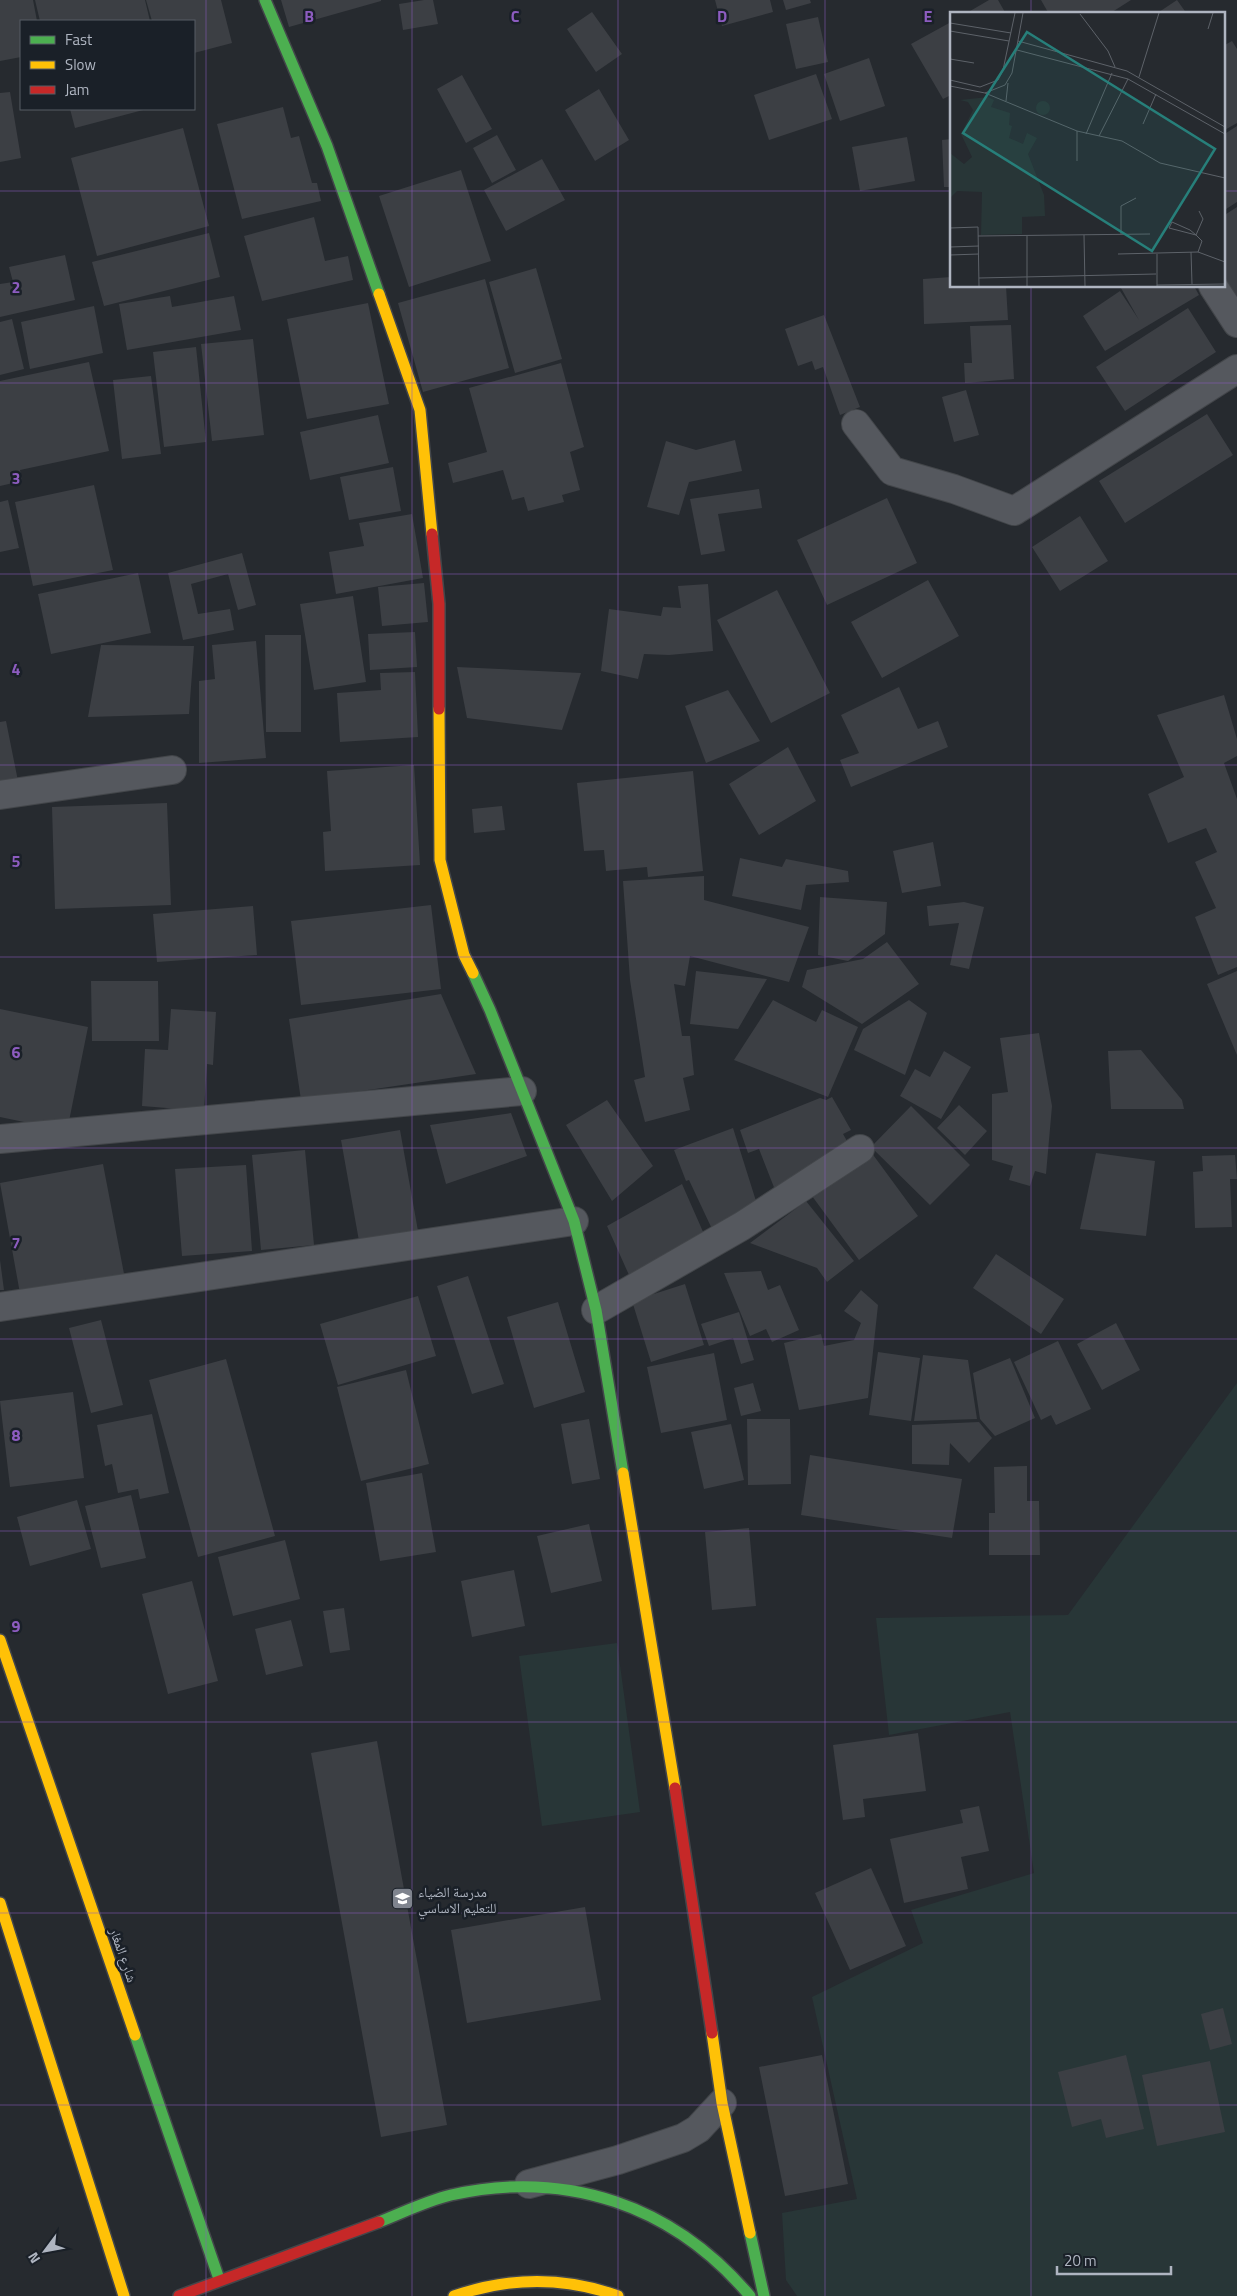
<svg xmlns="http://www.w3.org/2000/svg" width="1237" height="2296" font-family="'Titillium Web','Noto Naskh Arabic',sans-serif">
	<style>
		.green { fill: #283637 }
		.building { fill: #3c3f44 }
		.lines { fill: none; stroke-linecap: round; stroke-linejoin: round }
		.street-casing { stroke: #43464a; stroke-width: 30 }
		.fast-casing { stroke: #43464a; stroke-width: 14 }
		.slow-casing { stroke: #43464a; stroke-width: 14 }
		.jam-casing { stroke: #43464a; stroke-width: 14 }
		.street { stroke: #55585e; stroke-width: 28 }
		.fast { stroke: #4caf50; stroke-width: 11 }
		.slow { stroke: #ffc107; stroke-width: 11 }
		.jam { stroke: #c62828; stroke-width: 11 }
		.grid { fill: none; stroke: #8d5cc0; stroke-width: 1; stroke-opacity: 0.55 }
		.labels { text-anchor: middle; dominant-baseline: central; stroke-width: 5; stroke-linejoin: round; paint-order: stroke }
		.poi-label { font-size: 14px; fill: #afb5c1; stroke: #1a2028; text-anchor: start }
		.street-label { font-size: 14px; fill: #afb5c1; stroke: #1a2028 }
		.inset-road { fill: none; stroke: #5d6269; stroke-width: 1 }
		.view { fill: #277f7a; fill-opacity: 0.15; stroke: #277f7a; stroke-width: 2.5 }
		.inset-edge { fill: none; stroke: #afb5c1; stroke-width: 2.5 }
		.grid-label { font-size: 16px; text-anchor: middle; font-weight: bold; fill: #8d5cc0; stroke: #1a2028; stroke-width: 5; stroke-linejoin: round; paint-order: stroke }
	</style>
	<rect width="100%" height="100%" fill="#262a2f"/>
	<path class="green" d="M 1237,1383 L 1237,2296 L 797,2296 L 786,2280 L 782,2213 L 857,2199 L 812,1997 L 923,1943 L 911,1910 L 1034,1873 L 1010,1712 L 889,1735 L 876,1618 L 1068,1615 Z
		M 617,1643 L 640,1812 L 542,1826 L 519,1656 Z"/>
	<path class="building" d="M 0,0 L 33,0 L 37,21 L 21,21 L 21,57 L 0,61 Z
		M 35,0 L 145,0 L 150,21 L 40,21 Z
		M 146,0 L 221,0 L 232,43 L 194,53 L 194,21 L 152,21 Z
		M 281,0 L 381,0 L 381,1 L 289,27 Z
		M 424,0 L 433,0 L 438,24 L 403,30 L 399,4 Z
		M 715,0 L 770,0 L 773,12 L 722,26 Z
		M 783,0 L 810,0 L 811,3 L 786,10 Z
		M 989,0 L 998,0 L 1006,14 L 965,14 Z
		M 1041,0 L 1131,0 L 1109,14 L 1049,14 Z
		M 1177,0 L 1187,14 L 1156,14 Z
		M 592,12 L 622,54 L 596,72 L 567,29 Z
		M 818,17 L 828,62 L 796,69 L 786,24 Z
		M 951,22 L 951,95 L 943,99 L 911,44 Z
		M 1232,41 L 1237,49 L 1237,123 L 1223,131 L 1223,46 Z
		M 869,58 L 885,106 L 840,121 L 824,74 Z
		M 816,74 L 832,119 L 769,140 L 754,95 Z
		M 462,75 L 492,129 L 466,143 L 437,89 Z
		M 599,89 L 629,140 L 595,161 L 565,110 Z
		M 10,92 L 21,158 L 0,162 L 0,93 Z
		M 283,107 L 291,138 L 299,136 L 312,183 L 317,183 L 321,201 L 242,219 L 217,124 Z
		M 70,109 L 147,109 L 75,128 Z
		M 1237,126 L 1237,202 L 1223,211 L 1223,135 Z
		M 183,128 L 209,226 L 97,256 L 71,158 Z
		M 497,135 L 516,170 L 492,183 L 473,148 Z
		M 907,137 L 915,181 L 860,191 L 852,147 Z
		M 951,139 L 951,187 L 944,187 L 942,140 Z
		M 542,159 L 565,200 L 506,231 L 484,190 Z
		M 461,170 L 491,261 L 409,287 L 379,196 Z
		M 1237,207 L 1237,298 L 1223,278 L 1223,216 Z
		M 314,217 L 325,261 L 348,256 L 353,280 L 262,301 L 244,236 Z
		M 209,233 L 220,277 L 104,306 L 92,262 Z
		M 65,255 L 75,300 L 0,317 L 0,284 L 13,282 L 9,267 Z
		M 536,268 L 562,359 L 515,373 L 489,282 Z
		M 951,277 L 951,286 L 1006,286 L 1008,320 L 924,324 L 923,279 Z
		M 485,279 L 509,368 L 423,392 L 398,303 Z
		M 1124,286 L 1194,286 L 1199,295 L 1105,351 L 1083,316 L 1120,291 L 1139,320 L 1121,288 Z
		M 170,296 L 172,307 L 234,296 L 241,330 L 127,350 L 119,304 Z
		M 368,303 L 389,404 L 307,419 L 287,319 Z
		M 94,306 L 103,353 L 30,369 L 21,322 Z
		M 1188,308 L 1216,352 L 1125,411 L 1096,367 Z
		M 824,315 L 860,407 L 840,415 L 823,367 L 815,370 L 812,361 L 798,366 L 785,329 Z
		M 12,319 L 24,369 L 0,375 L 0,322 Z
		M 1011,325 L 1014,379 L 965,383 L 964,363 L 972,363 L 970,326 Z
		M 253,339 L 264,435 L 212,441 L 201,344 Z
		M 196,347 L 206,442 L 164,447 L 153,352 Z
		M 89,362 L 109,451 L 20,470 L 22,481 L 0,486 L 0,381 Z
		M 561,363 L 584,447 L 570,452 L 580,490 L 562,495 L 564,502 L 528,511 L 524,497 L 512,500 L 503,470 L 453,483 L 448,463 L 487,452 L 469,388 Z
		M 151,376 L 161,454 L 122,459 L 113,380 Z
		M 966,390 L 979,435 L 954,442 L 942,397 Z
		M 1207,414 L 1233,455 L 1125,523 L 1099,481 Z
		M 378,415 L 389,463 L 310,480 L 300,432 Z
		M 735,440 L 742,471 L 689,482 L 679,515 L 647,507 L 666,441 L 696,450 Z
		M 393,467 L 401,511 L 349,520 L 340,477 Z
		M 94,485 L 113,570 L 33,586 L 15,502 Z
		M 759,489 L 762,508 L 718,514 L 725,551 L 701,555 L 690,499 Z
		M 887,498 L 917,563 L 827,605 L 797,540 Z
		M 8,500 L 19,548 L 0,552 L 0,502 Z
		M 412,514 L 423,578 L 336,594 L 329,552 L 364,546 L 359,523 Z
		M 1080,516 L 1108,561 L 1060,591 L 1032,547 Z
		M 242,553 L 256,605 L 238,610 L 228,574 L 191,584 L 198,614 L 230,609 L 234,630 L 183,640 L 168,573 Z
		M 138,573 L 151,633 L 51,654 L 38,594 Z
		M 928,580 L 959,636 L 882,678 L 851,622 Z
		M 424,583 L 428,622 L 382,626 L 378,587 Z
		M 708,584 L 713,651 L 669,655 L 644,654 L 638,679 L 601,671 L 609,609 L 661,616 L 663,607 L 681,608 L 678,586 Z
		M 777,590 L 830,693 L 771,723 L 717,620 Z
		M 353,596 L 366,682 L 314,690 L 300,604 Z
		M 415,632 L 417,667 L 370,670 L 368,634 Z
		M 265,635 L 301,635 L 301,732 L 266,732 Z
		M 256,641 L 266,758 L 199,763 L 199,681 L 215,679 L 212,645 Z
		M 101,645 L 194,646 L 189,714 L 88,717 Z
		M 457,667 L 581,673 L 562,730 L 467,718 Z
		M 415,672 L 418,737 L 340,742 L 337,693 L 381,690 L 380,673 Z
		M 899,687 L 918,729 L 938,721 L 948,747 L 851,787 L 840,760 L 859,753 L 841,715 Z
		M 728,690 L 760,741 L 706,763 L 685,706 Z
		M 1224,695 L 1237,739 L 1237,756 L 1224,763 L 1237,799 L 1237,967 L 1218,975 L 1195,917 L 1216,908 L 1195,862 L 1217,852 L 1206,828 L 1168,843 L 1148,794 L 1184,777 L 1157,715 Z
		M 6,721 L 18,781 L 0,785 L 0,722 Z
		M 788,747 L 816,801 L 759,835 L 729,784 Z
		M 414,765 L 420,865 L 325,871 L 323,832 L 331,831 L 327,771 Z
		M 693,771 L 703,871 L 648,877 L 647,867 L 606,871 L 604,850 L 584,851 L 577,783 Z
		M 167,803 L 171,905 L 55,909 L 52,807 Z
		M 502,806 L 505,830 L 474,833 L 472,809 Z
		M 933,842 L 941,886 L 902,893 L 893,851 Z
		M 740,858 L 782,867 L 786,859 L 848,871 L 849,882 L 806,885 L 801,910 L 732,896 Z
		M 704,876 L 704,900 L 809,927 L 789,982 L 690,956 L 685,986 L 674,984 L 682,1036 L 690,1036 L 694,1075 L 683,1078 L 690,1110 L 645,1122 L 634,1080 L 645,1077 L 630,980 L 623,881 Z
		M 820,897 L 887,902 L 885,934 L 848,961 L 818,955 Z
		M 964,902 L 984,907 L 969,969 L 950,965 L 959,923 L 929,926 L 927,906 Z
		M 431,905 L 441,989 L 301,1005 L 291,921 Z
		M 253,906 L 257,955 L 157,962 L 153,914 Z
		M 887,942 L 919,984 L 862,1024 L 802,987 L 807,970 L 863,959 Z
		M 696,971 L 767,979 L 738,1029 L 690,1024 Z
		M 1237,971 L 1237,1055 L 1207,984 Z
		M 91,981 L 158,981 L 159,1041 L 92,1041 Z
		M 441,994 L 476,1074 L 301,1100 L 289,1019 Z
		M 773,1000 L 816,1022 L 822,1010 L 858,1027 L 828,1097 L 734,1060 Z
		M 909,1000 L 927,1013 L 905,1075 L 854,1050 L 863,1029 Z
		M 0,1009 L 88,1027 L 67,1131 L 0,1117 Z
		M 171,1009 L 216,1012 L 213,1065 L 207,1064 L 204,1111 L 142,1106 L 145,1049 L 168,1050 Z
		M 1039,1033 L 1052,1106 L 1046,1174 L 1035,1171 L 1030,1186 L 1009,1180 L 1013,1166 L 992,1160 L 992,1094 L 1008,1092 L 1000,1038 Z
		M 1141,1050 L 1182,1100 L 1184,1109 L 1111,1109 L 1108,1051 Z
		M 944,1051 L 971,1067 L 941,1119 L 900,1096 L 915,1069 L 930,1077 Z
		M 832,1097 L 851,1130 L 843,1134 L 851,1148 L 777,1195 L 759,1149 L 748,1153 L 740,1130 L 820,1098 L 826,1100 Z
		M 607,1100 L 653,1166 L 612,1201 L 566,1125 Z
		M 959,1105 L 987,1131 L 965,1155 L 937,1128 Z
		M 911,1106 L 970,1165 L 930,1205 L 871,1147 Z
		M 511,1113 L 527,1156 L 446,1184 L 430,1125 Z
		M 733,1128 L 756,1201 L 712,1229 L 689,1180 L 686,1181 L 674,1150 Z
		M 400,1130 L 418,1231 L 359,1241 L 341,1140 Z
		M 305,1150 L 314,1245 L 261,1250 L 252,1155 Z
		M 871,1152 L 918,1216 L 859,1260 L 812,1196 Z
		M 1096,1153 L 1155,1161 L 1146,1236 L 1080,1229 Z
		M 1235,1155 L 1237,1179 L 1230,1179 L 1232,1227 L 1195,1228 L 1193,1172 L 1203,1171 L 1202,1156 Z
		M 103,1164 L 125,1279 L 21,1299 L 0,1183 Z
		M 246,1165 L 252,1251 L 182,1256 L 175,1169 Z
		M 682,1184 L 704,1234 L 629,1275 L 607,1226 Z
		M 806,1201 L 854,1261 L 827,1282 L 817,1268 L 750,1243 Z
		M 996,1254 L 1064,1299 L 1041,1334 L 973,1288 Z
		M 0,1260 L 4,1290 L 0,1290 Z
		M 761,1271 L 768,1290 L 780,1285 L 799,1330 L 772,1342 L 766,1329 L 750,1336 L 724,1273 Z
		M 468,1276 L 504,1384 L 472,1394 L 437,1286 Z
		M 685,1284 L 704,1345 L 651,1362 L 632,1301 Z
		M 861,1290 L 878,1305 L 868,1398 L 799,1410 L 784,1343 L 821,1334 L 824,1346 L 854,1340 L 861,1323 L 844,1311 Z
		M 418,1296 L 436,1356 L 338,1385 L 320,1324 Z
		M 558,1302 L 585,1392 L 534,1408 L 507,1317 Z
		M 739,1312 L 754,1360 L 741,1364 L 733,1338 L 709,1346 L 701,1324 Z
		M 101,1320 L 123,1405 L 91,1413 L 69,1328 Z
		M 1116,1323 L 1140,1370 L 1102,1390 L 1077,1344 Z
		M 1058,1341 L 1091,1409 L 1056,1425 L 1051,1415 L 1041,1420 L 1014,1362 Z
		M 878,1352 L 920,1358 L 911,1421 L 869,1415 Z
		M 714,1353 L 727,1420 L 661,1433 L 647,1367 Z
		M 923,1355 L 968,1360 L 977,1419 L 914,1421 Z
		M 1010,1358 L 1035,1418 L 995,1436 L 980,1419 L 973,1373 Z
		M 226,1359 L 275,1536 L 198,1557 L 149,1380 Z
		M 406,1370 L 429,1464 L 361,1481 L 337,1387 Z
		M 753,1383 L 761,1411 L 741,1416 L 734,1388 Z
		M 73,1392 L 84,1478 L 10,1487 L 0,1401 Z
		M 152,1414 L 169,1493 L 140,1499 L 138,1489 L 118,1493 L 112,1464 L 105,1466 L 97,1425 Z
		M 589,1419 L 600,1479 L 572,1484 L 561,1424 Z
		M 747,1419 L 790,1419 L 791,1484 L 748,1485 Z
		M 979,1422 L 992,1438 L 969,1463 L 950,1443 L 949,1465 L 912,1464 L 912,1425 Z
		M 731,1424 L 744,1480 L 704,1489 L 691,1432 Z
		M 810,1455 L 962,1479 L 952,1538 L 801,1515 Z
		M 1027,1466 L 1027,1501 L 1039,1501 L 1040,1555 L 989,1555 L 989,1513 L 995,1513 L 994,1467 Z
		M 422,1473 L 436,1552 L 380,1561 L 366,1483 Z
		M 131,1495 L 146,1558 L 101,1568 L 85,1506 Z
		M 77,1500 L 91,1549 L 30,1566 L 17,1517 Z
		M 589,1524 L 602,1581 L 551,1593 L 537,1536 Z
		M 749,1528 L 756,1606 L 712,1610 L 705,1532 Z
		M 285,1540 L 300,1599 L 233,1616 L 218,1557 Z
		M 514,1570 L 525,1626 L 472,1637 L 461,1581 Z
		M 192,1581 L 218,1681 L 168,1694 L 142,1594 Z
		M 344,1608 L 350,1650 L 330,1653 L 323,1611 Z
		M 291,1620 L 303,1666 L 266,1675 L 255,1629 Z
		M 918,1733 L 926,1791 L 863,1799 L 865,1817 L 843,1820 L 833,1745 Z
		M 377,1741 L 447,2125 L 381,2137 L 311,1753 Z
		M 979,1806 L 989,1851 L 961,1857 L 968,1889 L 904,1903 L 890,1839 L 963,1823 L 960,1810 Z
		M 871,1868 L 906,1946 L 850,1970 L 815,1893 Z
		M 585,1907 L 601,2000 L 467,2023 L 451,1930 Z
		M 1223,2008 L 1232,2044 L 1210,2050 L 1201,2014 Z
		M 822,2055 L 848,2184 L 785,2196 L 759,2067 Z
		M 1126,2055 L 1144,2129 L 1106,2138 L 1101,2119 L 1072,2127 L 1058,2072 Z
		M 1210,2061 L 1225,2132 L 1157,2146 L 1142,2075 Z"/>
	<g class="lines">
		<defs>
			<path id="street" d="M 1213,286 L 1237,323
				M 856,424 L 892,471 L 954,489 L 1014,511 L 1237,369
				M 0,795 L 172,770
				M 0,1139 L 522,1091
				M 0,1307 L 574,1221
				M 596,1310 L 742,1226 L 860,1149
				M 529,2184 L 618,2160 L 683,2138 L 698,2129 L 722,2103"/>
			<path id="fast" d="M 265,0 L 327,146 L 379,294
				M 473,973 L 490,1010 L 574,1221 L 596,1310 L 623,1473
				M 135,2035 L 219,2279
				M 379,2222 C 402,2213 426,2201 451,2195 C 567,2169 673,2205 750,2296
				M 750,2233 L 764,2296"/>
			<path id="slow" d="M 379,294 L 420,410 L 432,534
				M 439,709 L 440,860 L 464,955 L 473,973
				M 623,1473 L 675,1788
				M 0,1640 L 135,2035
				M 0,1903 L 124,2296
				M 712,2033 L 722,2103 L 750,2233
				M 454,2296 C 509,2277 563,2276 618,2296"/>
			<path id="jam" d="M 432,534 L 439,604 L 439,709
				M 675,1788 L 712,2033
				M 179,2296 L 379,2222"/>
		</defs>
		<use href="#street" class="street-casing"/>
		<use href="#fast" class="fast-casing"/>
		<use href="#slow" class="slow-casing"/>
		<use href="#jam" class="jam-casing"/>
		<use href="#street" class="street"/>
		<use href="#fast" class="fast"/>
		<use href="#slow" class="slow"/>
		<use href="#jam" class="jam"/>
	</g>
	<path class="grid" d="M 206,0 L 206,2296M 412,0 L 412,2296M 618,0 L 618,2296M 825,0 L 825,2296M 1031,0 L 1031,14M 0,191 L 951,191M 1223,191 L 1237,191M 1031,286 L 1031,2296M 0,383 L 1237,383M 0,574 L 1237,574M 0,765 L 1237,765M 0,957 L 1237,957M 0,1148 L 1237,1148M 0,1339 L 1237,1339M 0,1531 L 1237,1531M 0,1722 L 1237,1722M 0,1913 L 1237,1913M 0,2105 L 1237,2105"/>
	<defs>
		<symbol id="school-square" viewBox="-11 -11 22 22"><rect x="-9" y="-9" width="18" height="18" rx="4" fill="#7f848e" stroke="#1a2028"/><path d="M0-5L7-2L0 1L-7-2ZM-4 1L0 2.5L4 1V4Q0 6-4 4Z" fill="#fff"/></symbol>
	</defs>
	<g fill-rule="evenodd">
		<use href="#school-square" x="390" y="1886" width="25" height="25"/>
	</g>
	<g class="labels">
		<g class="poi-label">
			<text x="418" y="1891">مدرسة الضياء<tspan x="418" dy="16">للتعليم الاساسي</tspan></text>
		</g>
		<g class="street-label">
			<text transform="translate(124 1955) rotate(71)">شارع المغار</text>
		</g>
	</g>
	<g transform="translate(950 12)">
		<rect width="275" height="275" fill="#262a2f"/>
		<path d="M 38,85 L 44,88 L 41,95 L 60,101 L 59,113 L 62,114 L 59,126 L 73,132 L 77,121 L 87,126 L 78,142 L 94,183 L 95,204 L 72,205 L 72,222 L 31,223 L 32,180 L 7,179 L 0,186 L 0,141 L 14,152 L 22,145 L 11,122 L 23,98 L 18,90 L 10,88 ZM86 96a7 7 0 1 1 14 0a7 7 0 1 1-14 0Z" fill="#283637"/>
		<path class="inset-road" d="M 130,2 L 158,39 L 165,55M 0,11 L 61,21M 258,17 L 263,1M 0,19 L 59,29M 68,29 L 177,59 L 275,115M 67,38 L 178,67 L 275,122M 0,47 L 24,51M 189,65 L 209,1M 0,68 L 30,75 L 48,68 L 53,58 L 65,1M 0,74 L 35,81 L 55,73 L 62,61 L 73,1M 35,81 L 127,119 L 172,129 L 210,151 L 275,166M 56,89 L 58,71M 193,112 L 206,82M 136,122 L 162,61M 149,124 L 178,67M 127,149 L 127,119M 0,216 L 28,215 L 29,274M 171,222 L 171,194 L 186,186M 134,223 L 135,274M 28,224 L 200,222M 77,224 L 77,274M 0,235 L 29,234M 241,240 L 242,272M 248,240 L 252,229 L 246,223 L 240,218 L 222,210 L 219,216 L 246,223 L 253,207 L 249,199M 168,242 L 248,240 L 275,250M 0,243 L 29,242M 29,266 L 206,262M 207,273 L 275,272M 207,274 L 207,242"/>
		<path class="view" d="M 77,20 L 265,137 L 202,239 L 13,121 Z"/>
		<rect width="275" height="275" class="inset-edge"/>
	</g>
	<g class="grid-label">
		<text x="309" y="22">B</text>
		<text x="515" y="22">C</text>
		<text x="722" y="22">D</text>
		<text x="928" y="22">E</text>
		<text x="16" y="293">2</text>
		<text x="16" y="484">3</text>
		<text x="16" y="675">4</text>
		<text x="16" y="867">5</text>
		<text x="16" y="1058">6</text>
		<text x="16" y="1249">7</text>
		<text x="16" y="1441">8</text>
		<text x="16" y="1632">9</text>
	</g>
	<rect x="20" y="20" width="175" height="90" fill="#1a2028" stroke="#565c65"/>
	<rect x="30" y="36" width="25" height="8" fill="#4caf50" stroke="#565c65"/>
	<text x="65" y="45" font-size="15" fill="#afb5c1">Fast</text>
	<rect x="30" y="61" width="25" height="8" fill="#ffc107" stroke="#565c65"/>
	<text x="65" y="70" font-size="15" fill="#afb5c1">Slow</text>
	<rect x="30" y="86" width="25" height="8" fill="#c62828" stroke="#565c65"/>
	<text x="65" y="95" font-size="15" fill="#afb5c1">Jam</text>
	<g transform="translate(45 2251) rotate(238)" stroke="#1a2028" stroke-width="4" paint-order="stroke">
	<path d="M0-4L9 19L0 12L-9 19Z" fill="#afb5c1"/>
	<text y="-8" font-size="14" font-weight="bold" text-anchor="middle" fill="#afb5c1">N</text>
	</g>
	<path d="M1057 2266v8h114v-8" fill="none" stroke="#afb5c1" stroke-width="2.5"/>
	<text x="1064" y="2266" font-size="15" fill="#afb5c1" stroke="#1a2028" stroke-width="4" paint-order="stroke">20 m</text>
</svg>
